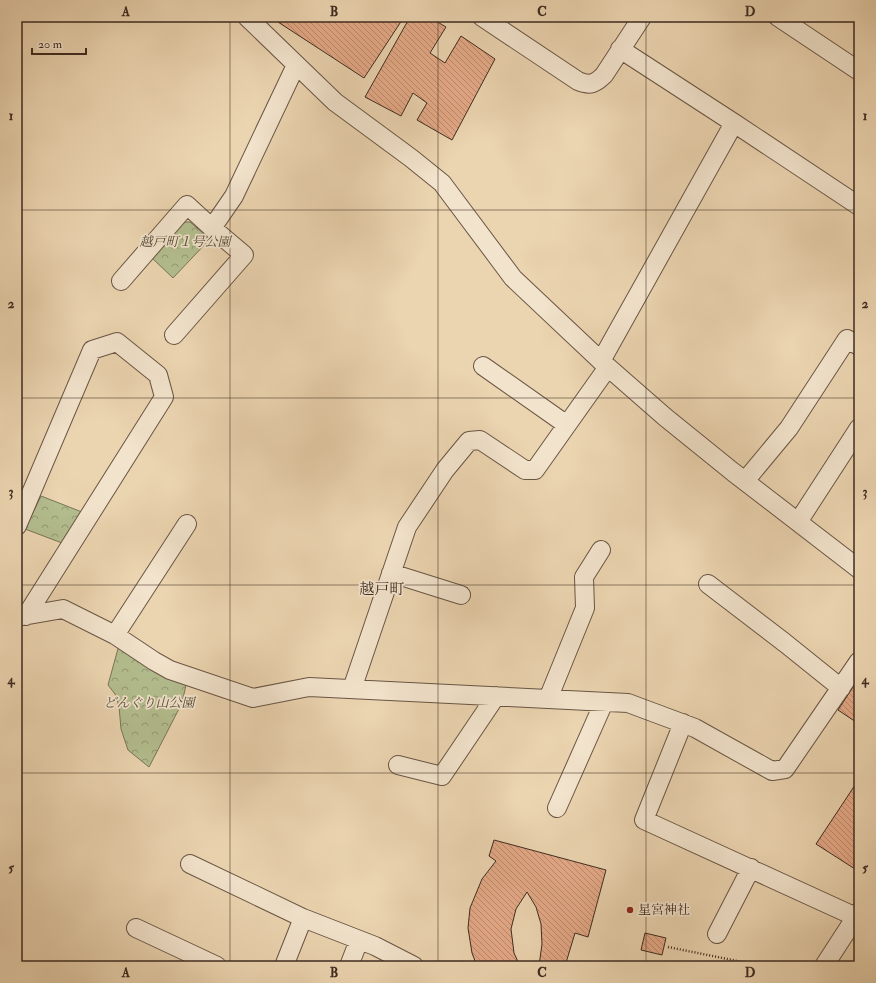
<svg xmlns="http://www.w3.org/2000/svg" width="876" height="983" font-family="'IM FELL Double Pica','Noto Serif JP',serif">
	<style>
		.park { fill: url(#park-crowns); stroke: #787457 }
		.building { fill: url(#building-back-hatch); stroke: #3e2b20 }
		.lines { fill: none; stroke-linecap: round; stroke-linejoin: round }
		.minor-casing { stroke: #695544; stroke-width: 20 }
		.path { stroke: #3e2b20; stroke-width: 2.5; stroke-dasharray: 1 2; stroke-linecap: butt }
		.minor { stroke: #f2e3cc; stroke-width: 18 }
		.grid { fill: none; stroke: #3e2b20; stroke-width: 1; stroke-opacity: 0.55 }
		.poi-dot { fill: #8f2418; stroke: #f2e3cc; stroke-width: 1.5 }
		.labels { text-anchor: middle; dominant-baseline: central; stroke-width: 3.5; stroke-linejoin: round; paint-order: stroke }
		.park-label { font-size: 13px; font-style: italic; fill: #554836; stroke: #f2e3cc }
		.poi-label { font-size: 13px; fill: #3e2b20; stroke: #f2e3cc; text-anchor: start }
		.quarter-label { font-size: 15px; fill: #3e2b20; stroke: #f2e3cc }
		.neatline { fill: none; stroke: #3e2b20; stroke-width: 1.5 }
		.grid-label { font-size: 13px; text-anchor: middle; font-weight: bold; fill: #3e2b20 }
	</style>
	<defs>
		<pattern id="park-crowns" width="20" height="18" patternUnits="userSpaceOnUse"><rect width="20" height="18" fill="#b3bd8e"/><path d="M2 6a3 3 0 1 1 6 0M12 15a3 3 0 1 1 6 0" fill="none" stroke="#939a74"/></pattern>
		<pattern id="building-back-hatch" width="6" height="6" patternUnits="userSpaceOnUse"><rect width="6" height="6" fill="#e5a987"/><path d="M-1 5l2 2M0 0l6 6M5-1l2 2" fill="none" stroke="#bb8a6e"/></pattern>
	</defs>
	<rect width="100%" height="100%" fill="#ebd4b0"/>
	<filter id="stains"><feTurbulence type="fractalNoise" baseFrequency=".005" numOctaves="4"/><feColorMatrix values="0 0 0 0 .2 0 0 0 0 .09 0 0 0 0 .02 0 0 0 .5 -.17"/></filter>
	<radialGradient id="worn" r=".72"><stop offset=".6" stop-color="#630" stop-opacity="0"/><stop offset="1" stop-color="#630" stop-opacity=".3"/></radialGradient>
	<path class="park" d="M 182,222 L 190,222 L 210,239 L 173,278 L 151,257 Z
		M 41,496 L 82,512 L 62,543 L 25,529 Z
		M 119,645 L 165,677 L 181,682 L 186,685 L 182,703 L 149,767 L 128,750 L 121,729 L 119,706 L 115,694 L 108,685 Z"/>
	<path class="building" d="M 281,17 L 404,17 L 364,78 L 278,22 Z
		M 410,17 L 429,17 L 446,27 L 430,53 L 445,63 L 461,36 L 495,59 L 452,140 L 417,120 L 427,103 L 413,93 L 401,116 L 365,97 Z
		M 857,681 L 859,682 L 859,724 L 838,710 Z
		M 859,779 L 859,863 L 855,869 L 816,844 Z
		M 494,840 L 606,870 L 588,937 L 575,933 L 565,966 L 539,966 L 542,944 L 541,924 L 536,907 L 527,892 L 516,909 L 511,929 L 514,953 L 520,966 L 477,966 L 472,953 L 468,928 L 470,908 L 482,879 L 496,861 L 489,856 Z
		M 645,933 L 666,938 L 662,955 L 641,950 Z"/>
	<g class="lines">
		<defs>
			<path id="minor" d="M 247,17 L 335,102 L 411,158 L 442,183 L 513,278 L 601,361 L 665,417 L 733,472 L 859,569
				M 482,17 L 578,81 C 590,86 595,84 604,75 L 642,17
				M 778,17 L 859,71
				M 620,49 L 734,123 L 859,206
				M 121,281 L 187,205 L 212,228 L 234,196 L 296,65
				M 174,335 L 244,255 L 212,228
				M 601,361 L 734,123
				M 483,366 L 567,425
				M 745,481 L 789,428 L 847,339 L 859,346
				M 798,522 L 859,428
				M 17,526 L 92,350 L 117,342 L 158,375 L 164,397 L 26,616
				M 391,573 L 461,595
				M 708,584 L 785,643 L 841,688
				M 17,617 L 63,609 L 115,635 L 154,661 L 170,670 L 253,698 L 309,687 L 628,703 L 695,728 L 772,771 L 785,769 L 859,661
				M 115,635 L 187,524
				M 352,689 L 407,527 L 445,470 L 469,441 L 480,440 L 525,470 L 535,470 L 608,367
				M 548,699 L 585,608 L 584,577 L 601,550
				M 683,723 L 644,820 L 856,917
				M 398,765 L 442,776 L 496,696
				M 557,808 L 604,702
				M 190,864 L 303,918
				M 136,928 L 217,966
				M 717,934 L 751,868
				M 284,966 L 303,918 L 375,946 L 414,966
				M 349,966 L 359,940
				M 824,966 L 859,912"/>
		</defs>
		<use href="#minor" class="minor-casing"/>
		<path class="path" d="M 668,947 L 762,966"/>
		<use href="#minor" class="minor"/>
	</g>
	<path class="grid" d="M 230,17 L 230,966M 438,17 L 438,966M 646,17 L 646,966M 17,210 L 859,210M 17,398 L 859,398M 17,585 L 859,585M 17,773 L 859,773"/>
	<circle class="poi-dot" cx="630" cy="910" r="4"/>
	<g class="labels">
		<g class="park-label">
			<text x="185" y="242">越戸町１号公園</text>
			<text x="149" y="703">どんぐり山公園</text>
		</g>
		<g class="poi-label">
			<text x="638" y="910">星宮神社</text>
		</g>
		<g class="quarter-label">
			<text x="382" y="589">越戸町</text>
		</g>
	</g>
	<rect width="876" height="983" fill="none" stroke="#ebd4b0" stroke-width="44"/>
	<path d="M32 48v6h54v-6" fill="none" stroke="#3e2b20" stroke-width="2"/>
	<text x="38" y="48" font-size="12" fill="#3e2b20" stroke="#f2e3cc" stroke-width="3" paint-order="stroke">20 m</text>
	<rect x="22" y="22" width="832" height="939" class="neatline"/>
	<g class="grid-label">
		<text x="126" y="16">A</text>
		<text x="334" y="16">B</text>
		<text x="542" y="16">C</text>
		<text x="750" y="16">D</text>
		<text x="11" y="120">1</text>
		<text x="865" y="120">1</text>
		<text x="11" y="308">2</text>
		<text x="865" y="308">2</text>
		<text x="11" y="496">3</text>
		<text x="865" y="496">3</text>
		<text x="11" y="684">4</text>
		<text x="865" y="684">4</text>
		<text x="11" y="872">5</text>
		<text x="865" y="872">5</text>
		<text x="126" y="977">A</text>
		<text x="334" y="977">B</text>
		<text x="542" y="977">C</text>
		<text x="750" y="977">D</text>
	</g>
	<rect width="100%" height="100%" filter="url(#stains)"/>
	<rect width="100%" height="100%" fill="url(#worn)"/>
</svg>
